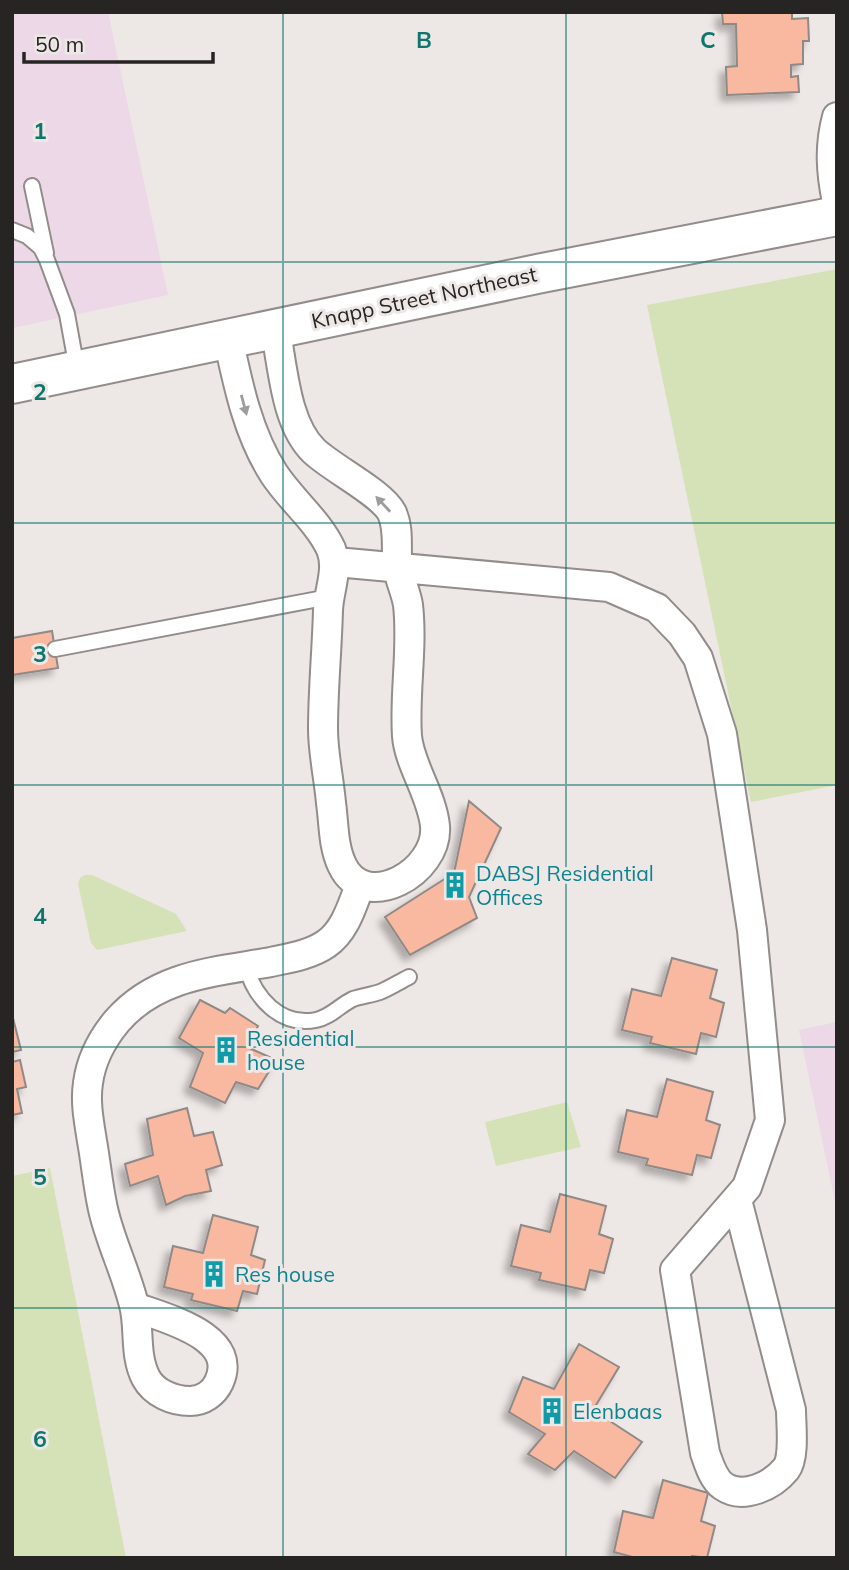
<svg xmlns="http://www.w3.org/2000/svg" width="849" height="1570" font-family="Mulish,sans-serif">
	<style>
		.industrial { fill: #ecd8e7 }
		.green { fill: #d5e2b7 }
		.building { fill: #f9b8a0; stroke: #8f8a87; stroke-width: 2; filter: url(#shadow) }
		.lines { fill: none; stroke-linecap: round; stroke-linejoin: round }
		.service-casing { stroke: #928c8a; stroke-width: 18 }
		.minor-casing { stroke: #928c8a; stroke-width: 32 }
		.secondary-casing { stroke: #928c8a; stroke-width: 42 }
		.service { stroke: #fff; stroke-width: 14 }
		.minor { stroke: #fff; stroke-width: 28 }
		.secondary { stroke: #fff; stroke-width: 38 }
		.oneway { fill: #9e9d9c }
		.grid { fill: none; stroke: #0f766e; stroke-width: 2; stroke-opacity: 0.55 }
		.labels { text-anchor: middle; dominant-baseline: central; stroke-width: 6; stroke-linejoin: round; paint-order: stroke }
		.street-label { font-size: 21px; fill: #272524; stroke: #ede7e5 }
		.culture-label { font-size: 21px; fill: #0d838f; stroke: #ede7e5; text-anchor: start }
		.grid-label { font-size: 23px; text-anchor: middle; font-weight: bold; fill: #0f766e; stroke: #ede7e5; stroke-width: 6; stroke-linejoin: round; paint-order: stroke }
	</style>
	<defs>
		<filter id="shadow"><feDropShadow dx="-6" dy="6" stdDeviation="3.5" flood-color="#0004"/></filter>
	</defs>
	<rect width="100%" height="100%" fill="#ede7e5"/>
	<path class="industrial" d="M 12,12 L 108,12 L 168,295 L 12,328 Z
		M 837,1022 L 837,1211 L 799,1030 Z"/>
	<path class="green" d="M 837,269 L 837,785 L 751,802 L 647,305 Z
		M 85,875 L 92,875 L 176,914 L 187,931 L 97,950 L 91,943 L 78,884 L 80,878 Z
		M 567,1102 L 581,1147 L 496,1166 L 485,1122 Z
		M 50,1168 L 126,1558 L 12,1558 L 12,1176 Z"/>
	<path class="building" d="M 722,12 L 792,12 L 792,19 L 808,18 L 809,41 L 803,41 L 803,64 L 791,65 L 791,77 L 798,76 L 799,92 L 727,95 L 726,67 L 737,66 L 736,24 L 723,24 Z
		M 52,631 L 58,668 L 12,675 L 12,638 Z
		M 469,801 L 501,828 L 469,897 L 477,918 L 410,955 L 385,917 L 454,873 Z
		M 672,958 L 717,970 L 710,998 L 724,1003 L 716,1037 L 701,1033 L 696,1054 L 650,1043 L 652,1037 L 622,1030 L 632,989 L 661,996 Z
		M 200,1000 L 225,1013 L 230,1008 L 258,1026 L 247,1047 L 276,1060 L 258,1089 L 236,1082 L 225,1103 L 190,1087 L 203,1053 L 179,1038 Z
		M 12,1014 L 21,1050 L 12,1052 Z
		M 20,1060 L 26,1087 L 17,1089 L 22,1113 L 12,1115 L 12,1062 Z
		M 667,1079 L 713,1092 L 706,1120 L 720,1125 L 711,1158 L 697,1155 L 692,1175 L 646,1165 L 648,1159 L 618,1152 L 627,1110 L 657,1117 Z
		M 187,1108 L 194,1136 L 213,1132 L 222,1165 L 206,1170 L 211,1191 L 185,1196 L 166,1205 L 158,1176 L 130,1186 L 125,1164 L 153,1155 L 147,1119 Z
		M 560,1194 L 606,1206 L 599,1234 L 613,1239 L 604,1273 L 590,1270 L 585,1290 L 539,1280 L 541,1273 L 511,1266 L 521,1225 L 550,1232 Z
		M 213,1215 L 258,1227 L 251,1255 L 265,1260 L 257,1294 L 243,1291 L 237,1311 L 191,1300 L 193,1294 L 164,1287 L 173,1246 L 203,1253 Z
		M 579,1344 L 619,1367 L 593,1410 L 642,1442 L 615,1478 L 574,1451 L 555,1470 L 528,1454 L 545,1434 L 509,1412 L 523,1377 L 554,1389 Z
		M 663,1480 L 708,1493 L 701,1521 L 715,1526 L 707,1558 L 692,1556 L 692,1558 L 636,1558 L 614,1552 L 623,1511 L 653,1518 Z"/>
	<g class="lines">
		<defs>
			<path id="service" d="M 32,186 L 46,253
				M 12,230 L 27,236 L 41,248 L 47,260 L 67,314 L 77,369
				M 55,649 L 329,597
				M 246,966 C 254,997 280,1027 316,1020 C 331,1017 340,1005 353,999 C 362,996 371,995 380,992 C 390,988 399,982 409,977"/>
			<path id="minor" d="M 837,117 C 829,146 831,173 837,202
				M 228,338 C 238,385 248,434 274,474 C 291,500 318,521 331,549 C 339,569 329,589 328,610 C 327,649 323,689 323,729 C 323,753 329,779 331,803 C 334,824 333,846 342,865 C 365,914 439,872 435,826 C 432,795 409,764 407,736 C 404,693 413,648 408,605 C 406,592 400,581 398,568 C 395,550 400,531 392,513 C 382,493 333,469 314,451 C 285,423 283,366 275,328
				M 336,562 L 609,587 L 657,608 L 682,634 L 698,658 L 722,734 L 752,930 L 770,1120 L 747,1187 L 675,1270 L 705,1453 C 709,1464 713,1479 723,1486 C 743,1500 772,1486 786,1469 C 795,1457 791,1424 791,1410 L 737,1200
				M 135,1307 C 164,1318 240,1336 219,1382 C 214,1393 203,1401 190,1401 C 173,1401 154,1393 146,1378 C 134,1355 140,1328 134,1305 C 126,1272 110,1241 103,1209 C 98,1187 96,1163 92,1141 C 89,1122 85,1102 88,1083 C 91,1060 102,1039 117,1021 C 157,975 214,972 271,962 C 289,958 310,955 326,944 C 345,931 352,906 360,885"/>
			<path id="secondary" d="M 12,384 L 542,273 L 837,216"/>
		</defs>
		<use href="#service" class="service-casing"/>
		<use href="#minor" class="minor-casing"/>
		<use href="#secondary" class="secondary-casing"/>
		<use href="#service" class="service"/>
		<use href="#minor" class="minor"/>
		<use href="#secondary" class="secondary"/>
	</g>
	<defs><path id="oneway-solid" d="M-6-.8H1V-3.2L6.5 0L1 3.2V.8H-6Z" transform="scale(1.75)"/></defs>
	<g class="oneway">
		<use href="#oneway-solid" transform="translate(244 405) rotate(75)"/>
		<use href="#oneway-solid" transform="translate(383 504) rotate(-133)"/>
	</g>
	<path class="grid" d="M 283,12 L 283,1558M 566,12 L 566,1558M 12,262 L 837,262M 12,523 L 837,523M 12,785 L 837,785M 12,1047 L 837,1047M 12,1308 L 837,1308"/>
	<defs>
		<symbol id="building-bare" viewBox="-9 -9 18 18"><path d="M-4-6H4V6H1V3H-1V6H-4ZM-2.5-4.3h1.7v1.8h-1.7ZM.8-4.3h1.7v1.8H.8ZM-2.5-1h1.7V.8h-1.7ZM.8-1h1.7V.8H.8Z" fill="#0f9aa8" stroke="#ede7e5" stroke-width="2.5" paint-order="stroke"/></symbol>
	</defs>
	<g fill-rule="evenodd">
		<use href="#building-bare" x="436" y="866" width="38" height="38"/>
		<use href="#building-bare" x="207" y="1031" width="38" height="38"/>
		<use href="#building-bare" x="195" y="1255" width="38" height="38"/>
		<use href="#building-bare" x="533" y="1392" width="38" height="38"/>
	</g>
	<g class="labels">
		<g class="street-label">
			<text transform="translate(424 297) rotate(-12)">Knapp Street Northeast</text>
		</g>
		<g class="culture-label">
			<text x="476" y="873">DABSJ Residential<tspan x="476" dy="24">Offices</tspan></text>
			<text x="247" y="1038">Residential<tspan x="247" dy="24">house</tspan></text>
			<text x="235" y="1274">Res house</text>
			<text x="573" y="1411">Elenbaas</text>
		</g>
	</g>
	<g class="grid-label">
		<text x="424" y="48">B</text>
		<text x="708" y="48">C</text>
		<text x="40" y="139">1</text>
		<text x="40" y="400">2</text>
		<text x="40" y="662">3</text>
		<text x="40" y="924">4</text>
		<text x="40" y="1185">5</text>
		<text x="40" y="1447">6</text>
	</g>
	<rect width="849" height="1570" fill="none" stroke="#272524" stroke-width="28"/>
	<path d="M24 52v10h189v-10" fill="none" stroke="#272524" stroke-width="3.5"/>
	<text x="35" y="52" font-size="21" fill="#272524" stroke="#ede7e5" stroke-width="5" paint-order="stroke">50 m</text>
</svg>
